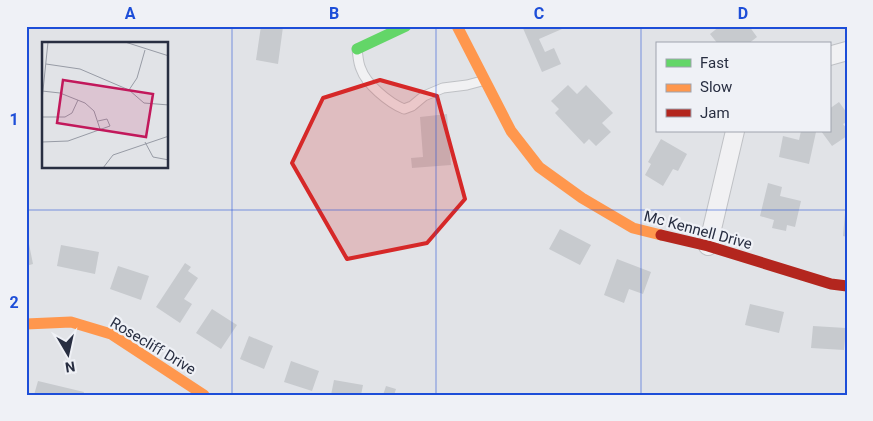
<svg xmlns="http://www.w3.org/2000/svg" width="873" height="421" font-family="Roboto,sans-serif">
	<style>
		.building { fill: #c7cace }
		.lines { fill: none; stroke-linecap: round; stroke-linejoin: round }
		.lane-casing { stroke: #bfc1c5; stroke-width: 11 }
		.street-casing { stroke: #bfc1c5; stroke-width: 20 }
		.lane { stroke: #f1f1f3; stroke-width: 9 }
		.street { stroke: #f1f1f3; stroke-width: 18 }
		.fast { stroke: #63d668; stroke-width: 11 }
		.slow { stroke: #ff974d; stroke-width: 11 }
		.jam { stroke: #b3261e; stroke-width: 11 }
		.marked { fill: #d62828; fill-opacity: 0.2; stroke: #d62828; stroke-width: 4; stroke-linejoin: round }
		.grid { fill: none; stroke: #1d4ed8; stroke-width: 1; stroke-opacity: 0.55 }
		.labels { text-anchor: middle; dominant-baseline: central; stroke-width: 4.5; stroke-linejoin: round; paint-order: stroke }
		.street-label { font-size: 15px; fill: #282e41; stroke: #eff1f6 }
		.inset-road { fill: none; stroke: #979ba5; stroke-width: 1 }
		.view { fill: #c2185b; fill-opacity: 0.15; stroke: #c2185b; stroke-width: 2.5 }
		.inset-edge { fill: none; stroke: #282e41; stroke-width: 2.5 }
		.neatline { fill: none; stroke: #1d4ed8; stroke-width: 2 }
		.grid-label { font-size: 16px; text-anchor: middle; font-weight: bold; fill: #1d4ed8 }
	</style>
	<rect width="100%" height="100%" fill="#e1e3e7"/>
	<path class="building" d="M 261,26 L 283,27 L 278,64 L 256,60 Z
		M 522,26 L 561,26 L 562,29 L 539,39 L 545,52 L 554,48 L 561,64 L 542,72 Z
		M 720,26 L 749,26 L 757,37 L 748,44 L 718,44 L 710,34 Z
		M 568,85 L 577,94 L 586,85 L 613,113 L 602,123 L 611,132 L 596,146 L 589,139 L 584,144 L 555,113 L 559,109 L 551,101 Z
		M 839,102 L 847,113 L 847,122 L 843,124 L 847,129 L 847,136 L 832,146 L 821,131 L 829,131 L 829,109 Z
		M 447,114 L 451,165 L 412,168 L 411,158 L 423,157 L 420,117 Z
		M 801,131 L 816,132 L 809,164 L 779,157 L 783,136 L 799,140 Z
		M 661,139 L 687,154 L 678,171 L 673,169 L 663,186 L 645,175 L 651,164 L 648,162 Z
		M 768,183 L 782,187 L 780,196 L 801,201 L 795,227 L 787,225 L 786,231 L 772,228 L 774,220 L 760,216 Z
		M 845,213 L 847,213 L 847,237 L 843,236 Z
		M 560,229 L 591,245 L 580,265 L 549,249 Z
		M 26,244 L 29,244 L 33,264 L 26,266 Z
		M 61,245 L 99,252 L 95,274 L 57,266 Z
		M 617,259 L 651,272 L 643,294 L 629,289 L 624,303 L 604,295 Z
		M 185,263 L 191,267 L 188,271 L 198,278 L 184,299 L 192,304 L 180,323 L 156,307 Z
		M 118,266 L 149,276 L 141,300 L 110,289 Z
		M 750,304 L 784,312 L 779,333 L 745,325 Z
		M 212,309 L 237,325 L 221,349 L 196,333 Z
		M 813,326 L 846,328 L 844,350 L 811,348 Z
		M 249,336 L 273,346 L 264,369 L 240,359 Z
		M 291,361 L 319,371 L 312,391 L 284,382 Z
		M 334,380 L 363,385 L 361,395 L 331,395 Z
		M 38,381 L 84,392 L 83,395 L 34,395 Z
		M 386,386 L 396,389 L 394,395 L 383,395 Z"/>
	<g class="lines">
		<defs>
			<path id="lane" d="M 357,49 C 358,55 358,63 361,69 C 366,84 389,103 404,109 L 412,106 L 424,96 L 443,88 L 467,85 L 482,81"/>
			<path id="street" d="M 829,56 L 847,51
				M 708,246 L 735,131"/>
		</defs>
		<use href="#lane" class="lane-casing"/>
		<use href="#street" class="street-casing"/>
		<use href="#lane" class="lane"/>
		<use href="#street" class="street"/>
		<path class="fast" d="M 357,49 L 406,26"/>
		<path class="slow" d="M 457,26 L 511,131 L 539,167 L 582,198 L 633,228 L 661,235
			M 26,324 L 71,322 L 111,334 L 204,395"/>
		<path class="jam" d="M 661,235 L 708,246 L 831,284 L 847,286"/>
	</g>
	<path class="marked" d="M 380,80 L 437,96 L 465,199 L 427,243 L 347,259 L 292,163 L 323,98 Z"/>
	<path class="grid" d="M 232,26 L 232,395M 436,26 L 436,395M 641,26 L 641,395M 26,210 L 847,210"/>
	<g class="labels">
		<g class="street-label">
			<text transform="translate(698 230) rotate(15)">Mc Kennell Drive</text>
			<text transform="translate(153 346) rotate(31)">Rosecliff Drive</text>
		</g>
	</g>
	<g transform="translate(42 42)">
		<rect width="126" height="126" fill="#e1e3e7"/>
		<path class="inset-road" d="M 83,0 L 127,14M 4,22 L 38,27 L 87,48 L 102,61 L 127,63M 87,48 L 95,36 L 103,8M 0,49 L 18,51 L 43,61 L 52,69 L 58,87M 0,58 L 6,0M 0,75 L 23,75 L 30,71 L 36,58M 0,100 L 26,99 L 68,84 L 65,77 L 56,79M 103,100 L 111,115 L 127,118M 61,126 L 71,113 L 127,94"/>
		<path class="view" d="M 21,38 L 111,52 L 104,95 L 15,81 Z"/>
		<rect width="126" height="126" class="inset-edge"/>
	</g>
	<rect width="873" height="421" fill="none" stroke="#eff1f6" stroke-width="55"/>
	<rect x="656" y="42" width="175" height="90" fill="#eff1f6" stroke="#9fa3ae"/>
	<rect x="666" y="59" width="25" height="8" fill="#63d668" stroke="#9fa3ae"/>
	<text x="700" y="68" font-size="15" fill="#282e41">Fast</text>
	<rect x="666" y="84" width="25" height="8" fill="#ff974d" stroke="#9fa3ae"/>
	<text x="700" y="92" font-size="15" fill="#282e41">Slow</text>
	<rect x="666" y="109" width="25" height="8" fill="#b3261e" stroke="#9fa3ae"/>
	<text x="700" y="118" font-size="15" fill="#282e41">Jam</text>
	<g transform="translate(68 354) rotate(171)" stroke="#eff1f6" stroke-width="4" paint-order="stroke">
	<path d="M0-4L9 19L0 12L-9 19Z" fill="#282e41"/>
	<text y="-8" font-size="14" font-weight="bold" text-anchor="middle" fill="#282e41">N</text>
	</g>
	<rect x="28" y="28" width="818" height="366" class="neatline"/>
	<g class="grid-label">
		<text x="130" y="19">A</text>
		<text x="334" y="19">B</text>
		<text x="539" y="19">C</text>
		<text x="743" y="19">D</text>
		<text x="14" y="125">1</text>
		<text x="14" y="308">2</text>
	</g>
</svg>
